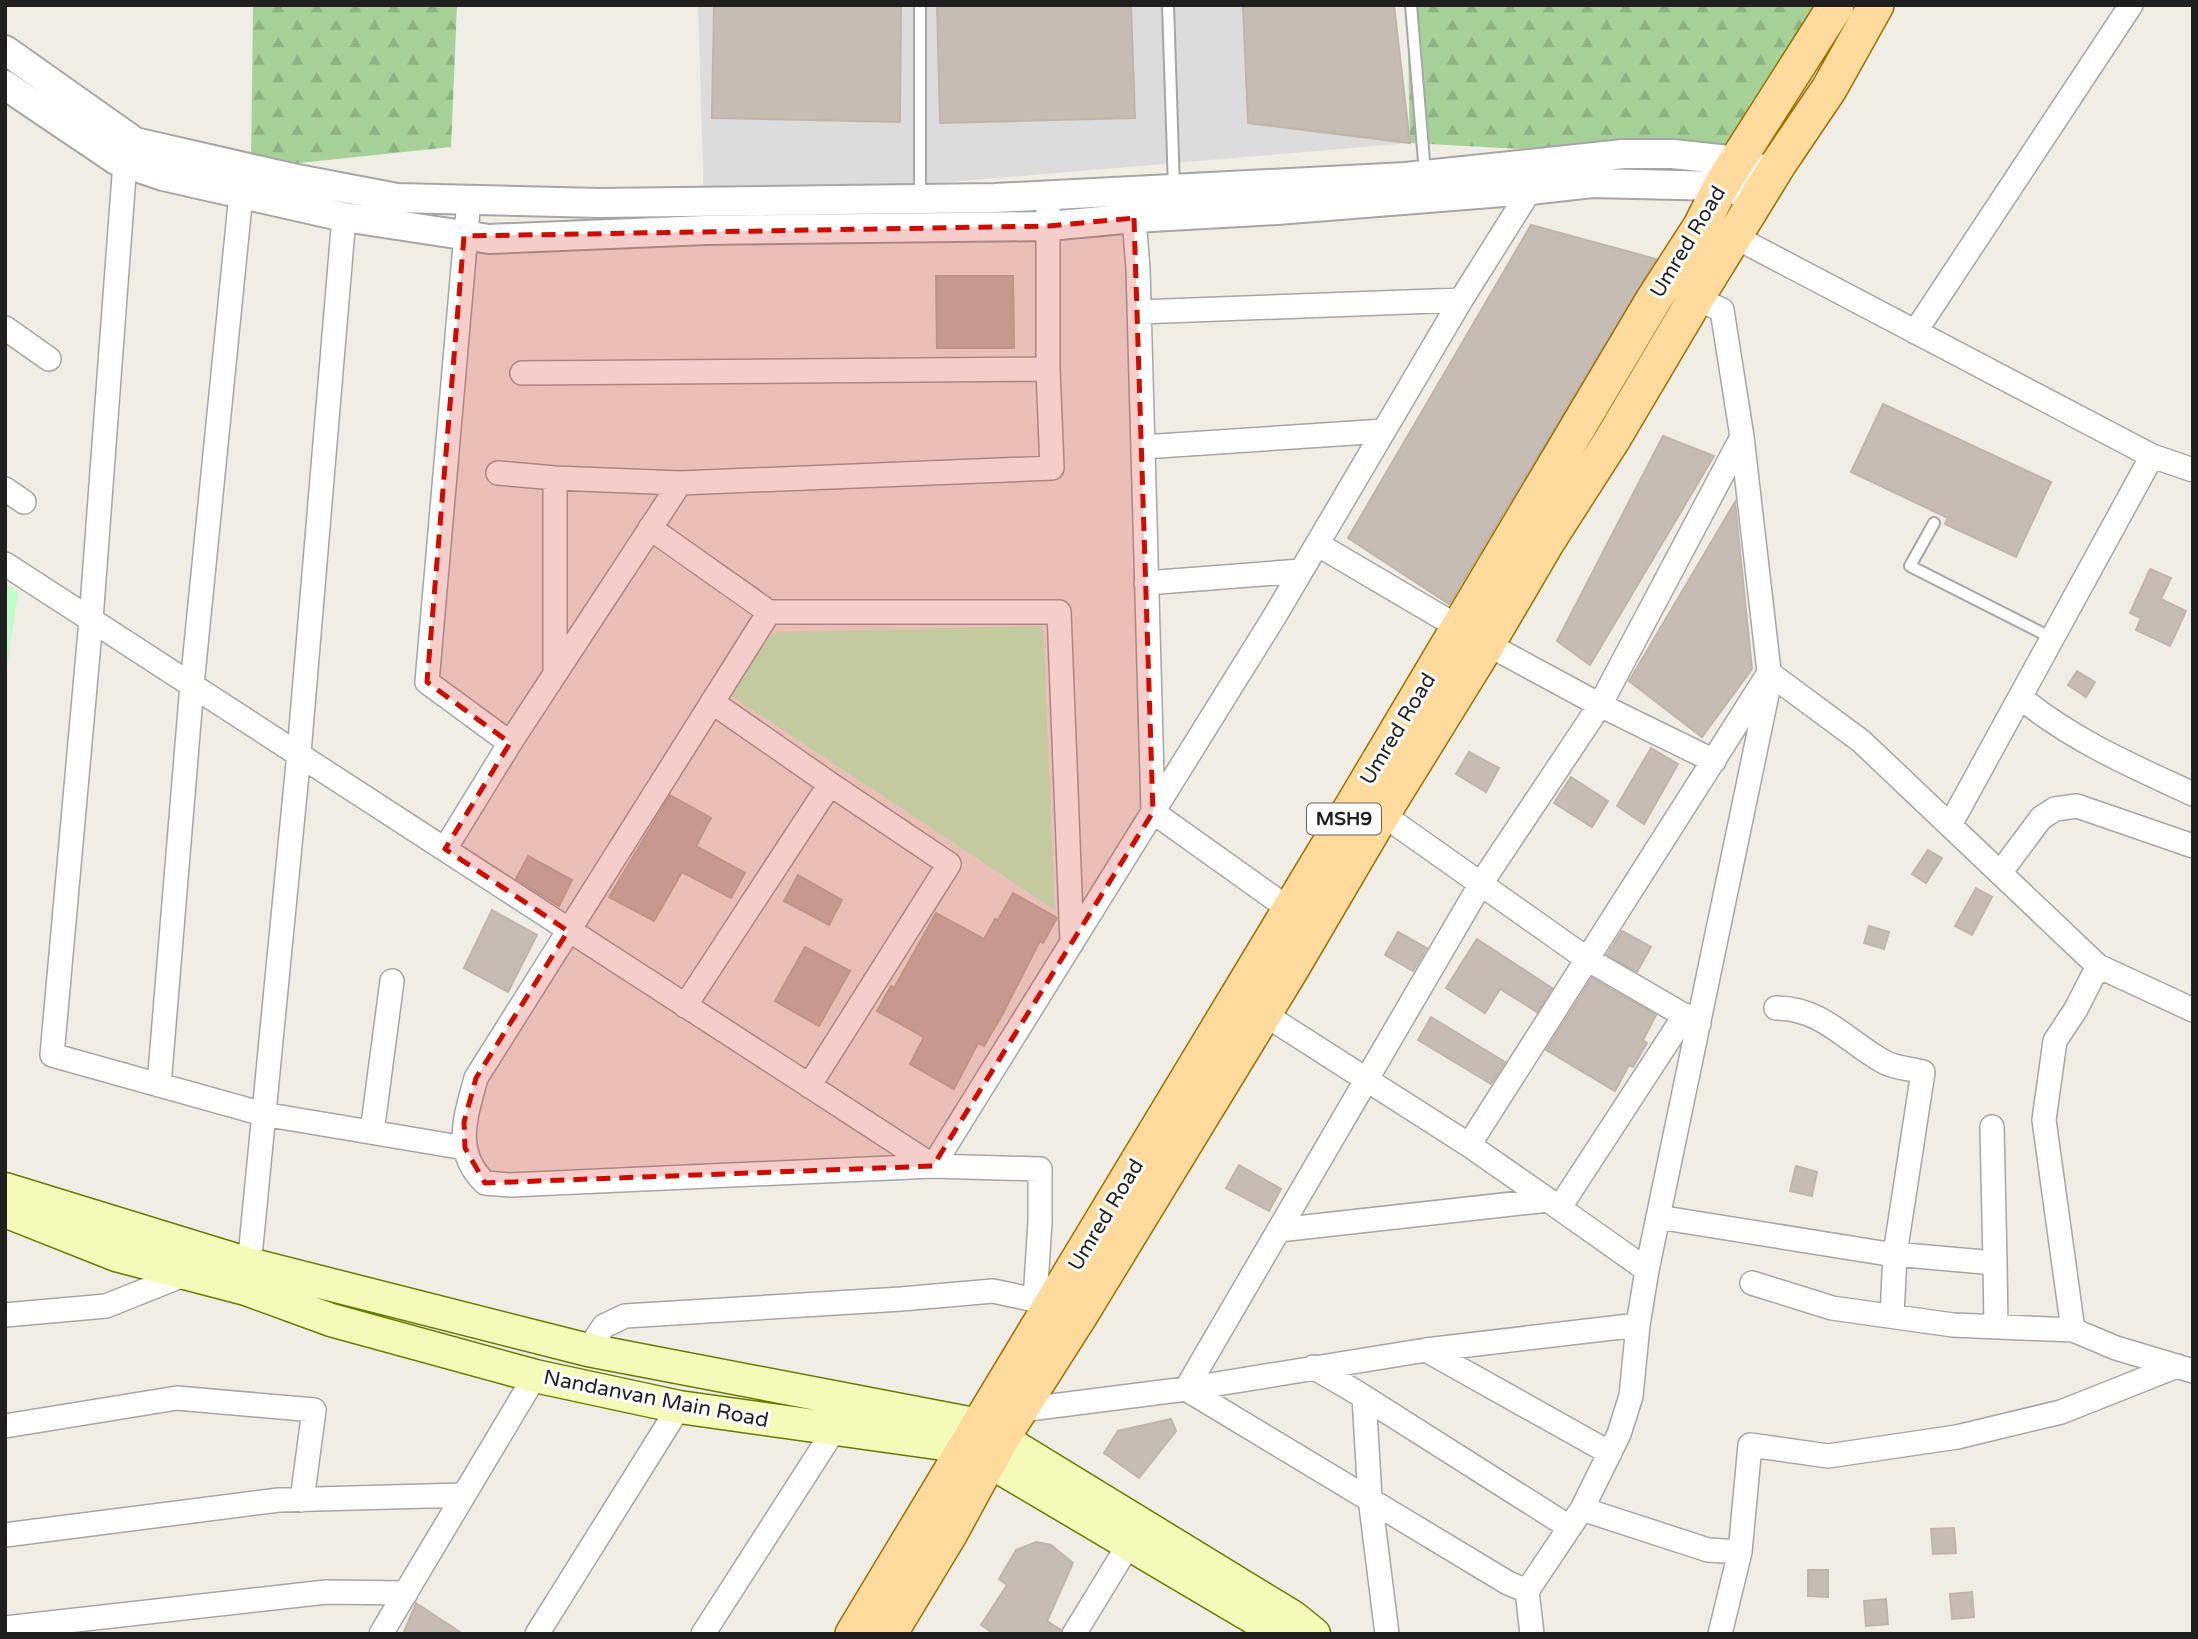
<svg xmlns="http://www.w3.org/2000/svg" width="2198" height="1639" font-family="'Varela Round',sans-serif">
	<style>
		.residential { fill: #dddcdc }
		.forest { fill: url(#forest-firs) }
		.park { fill: #c1fbc9 }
		.building { fill: #c5bcb4; stroke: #c2b5a7; stroke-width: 2 }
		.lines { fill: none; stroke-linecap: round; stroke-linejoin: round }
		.service-casing { stroke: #a6a6a6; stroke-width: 14 }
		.minor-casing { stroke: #a6a6a6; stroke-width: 26 }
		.tertiary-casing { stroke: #a6a6a6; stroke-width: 32 }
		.secondary-casing { stroke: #667b02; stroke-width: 35 }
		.primary-casing { stroke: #9a7100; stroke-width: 38 }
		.service { stroke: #fff; stroke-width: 10 }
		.minor { stroke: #fff; stroke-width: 23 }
		.tertiary { stroke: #fff; stroke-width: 28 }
		.secondary { stroke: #f4fbb8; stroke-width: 32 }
		.primary { stroke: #feda9c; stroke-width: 35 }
		.marked { fill: #ce0c00; fill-opacity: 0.2; stroke: #ce0c00; stroke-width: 5; stroke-dasharray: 14 9; stroke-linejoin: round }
		.labels { text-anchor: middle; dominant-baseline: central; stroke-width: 6; stroke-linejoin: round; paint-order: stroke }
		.shield { fill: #fff; stroke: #626262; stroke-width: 2 }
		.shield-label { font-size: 19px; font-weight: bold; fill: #1f1f1f }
		.street-label { font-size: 21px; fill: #1f1f1f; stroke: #fff }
	</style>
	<defs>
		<pattern id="forest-firs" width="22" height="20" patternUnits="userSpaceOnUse" patternTransform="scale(1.75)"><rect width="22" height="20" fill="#a6d199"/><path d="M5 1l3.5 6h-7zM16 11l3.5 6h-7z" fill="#8eb383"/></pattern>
	</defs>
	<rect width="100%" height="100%" fill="#f0ede5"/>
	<path class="residential" d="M 698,5 L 1394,5 L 1410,143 L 704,203 Z"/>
	<path class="forest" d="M 253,5 L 457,5 L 451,147 L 251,168 Z
		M 1407,5 L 1836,5 L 1738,161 L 1410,143 Z"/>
	<path class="park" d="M 5,584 L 18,592 L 5,683 Z
		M 1043,626 L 1055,910 L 732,696 L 767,638 L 778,632 Z"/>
	<path class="building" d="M 714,5 L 901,5 L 900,122 L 712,118 Z
		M 937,5 L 1131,5 L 1135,118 L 940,123 Z
		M 1243,5 L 1394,5 L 1410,143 L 1248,123 Z
		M 1531,225 L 1656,259 L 1449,604 L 1348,538 Z
		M 936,276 L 1013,276 L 1014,348 L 937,348 Z
		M 1883,404 L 2051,482 L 2016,557 L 1945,524 L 1948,518 L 1851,472 Z
		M 1663,436 L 1714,456 L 1590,665 L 1557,641 Z
		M 1735,502 L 1752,669 L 1702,737 L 1629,681 Z
		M 2150,569 L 2171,578 L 2161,599 L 2186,611 L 2170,646 L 2136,630 L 2141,618 L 2130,613 Z
		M 2077,671 L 2095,682 L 2086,697 L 2068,685 Z
		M 1651,748 L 1678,764 L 1644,824 L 1617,806 Z
		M 1469,752 L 1499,768 L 1486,792 L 1456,774 Z
		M 1571,777 L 1608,801 L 1592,827 L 1554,803 Z
		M 670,795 L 711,818 L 696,846 L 745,873 L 731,898 L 682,872 L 654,921 L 609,897 Z
		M 1928,850 L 1942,858 L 1926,883 L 1912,874 Z
		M 528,856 L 572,880 L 559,906 L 516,879 Z
		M 798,875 L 842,900 L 829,925 L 784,901 Z
		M 1976,888 L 1992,897 L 1972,935 L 1955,926 Z
		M 1013,893 L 1057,918 L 1043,943 L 1040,941 L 1001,1017 L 984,1046 L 978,1043 L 954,1089 L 910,1064 L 924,1037 L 877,1011 L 891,986 L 894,988 L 936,913 L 984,939 L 995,919 L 998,920 Z
		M 492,910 L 537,935 L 508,992 L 464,968 Z
		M 1869,926 L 1889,932 L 1884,949 L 1864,943 Z
		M 1622,931 L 1651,947 L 1637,972 L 1607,955 Z
		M 1398,932 L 1427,948 L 1413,971 L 1385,955 Z
		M 1477,939 L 1552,988 L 1537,1012 L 1500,989 L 1485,1013 L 1446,988 Z
		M 805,947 L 850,971 L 819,1026 L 775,1001 Z
		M 1592,978 L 1656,1015 L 1643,1040 L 1647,1043 L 1633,1067 L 1629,1065 L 1615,1091 L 1546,1050 Z
		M 1431,1017 L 1505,1062 L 1491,1084 L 1418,1040 Z
		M 1239,1165 L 1281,1189 L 1269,1211 L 1226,1188 Z
		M 1796,1166 L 1817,1172 L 1812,1196 L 1790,1191 Z
		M 1171,1419 L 1176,1431 L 1139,1478 L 1104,1453 L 1118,1431 Z
		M 1954,1528 L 1956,1553 L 1933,1554 L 1931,1529 Z
		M 1036,1542 L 1051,1545 L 1073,1563 L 1047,1621 L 1061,1630 L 1060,1634 L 994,1634 L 981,1625 L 1007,1585 L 999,1579 L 1016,1550 Z
		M 1808,1570 L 1828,1570 L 1828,1597 L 1808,1596 Z
		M 1972,1592 L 1974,1617 L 1952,1619 L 1950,1594 Z
		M 1886,1599 L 1888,1624 L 1866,1626 L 1864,1601 Z
		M 416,1603 L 463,1634 L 403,1634 Z"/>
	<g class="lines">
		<defs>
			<path id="service" d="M 1168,5 L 1174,188
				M 1411,5 L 1425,173
				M 920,198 L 920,5
				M 1934,523 L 1910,566 L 2052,638"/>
			<path id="minor" d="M 125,162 L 91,620 L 52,1055 L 263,1114 L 465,1148
				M 1134,218 L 1138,269 L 1153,812 L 1289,909
				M 1722,230 L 2152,456 L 2193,470
				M 1139,312 L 1461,300
				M 5,328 L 49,359
				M 1915,332 L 2131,5
				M 522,373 L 1048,369
				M 1143,447 L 1384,431
				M 498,473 L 555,478
				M 5,489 L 24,502
				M 650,528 L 769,612
				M 1317,544 L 1487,644 L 1600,705 L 1714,761
				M 5,564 L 933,1166
				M 1146,583 L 1301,571
				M 555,674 L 555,478 L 680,483
				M 2020,697 C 2072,740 2132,766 2193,794
				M 510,743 L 680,483 L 1052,468 L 1048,369 L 1048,195
				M 1382,814 L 1587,959 L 1699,1024
				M 1950,825 L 2152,456
				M 445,849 L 510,743 L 427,682 L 469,199
				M 2000,873 L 2041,818 L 2055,809 L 2077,806 L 2193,846
				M 2098,966 L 2193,1010
				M 685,1006 L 830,784 L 712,702
				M 1776,1008 C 1823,1008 1848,1043 1886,1063 C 1897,1068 1912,1069 1923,1072 L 1895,1254 L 1892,1316
				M 1264,1014 L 1469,1145
				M 159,1085 L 192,685 L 241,194
				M 809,1086 L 949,864 L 830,784
				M 1992,1127 L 1995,1263
				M 372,1132 L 392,981
				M 933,1166 L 510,1185 L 485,1183 C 452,1151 466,1116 476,1078 L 769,612 L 1059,612 L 1072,943
				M 1548,1200 L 1469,1145 L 1769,673 L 1861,741 L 2098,966 L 2076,1009 L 2055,1041 L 2044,1120 L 2073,1330 L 2116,1348 L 2193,1371
				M 1560,1207 L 1685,1015
				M 1658,1217 L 1882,1253 L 1995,1263 L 1996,1327
				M 1279,1230 L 1548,1200 L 1647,1270
				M 248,1277 L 299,753 L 344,217
				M 1752,1283 L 1832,1308 L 1953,1325 L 2073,1330
				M 1035,1300 L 1040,1222 L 1040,1169 L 933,1166 L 1276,614 L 1461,300 L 1530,190
				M 5,1315 L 106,1306 L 186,1274
				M 588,1350 L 604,1326 L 625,1316 L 901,1299 L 993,1291 L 1035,1300 L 1049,1307
				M 1313,1367 L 1356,1392 L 1569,1527
				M 1364,1397 L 1370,1498 L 1387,1634
				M 1015,1406 L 1021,1410 L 1186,1389 L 1426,1350
				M 5,1426 L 177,1398 L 314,1410 L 302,1500
				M 1610,1453 L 1426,1350 L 1638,1325 L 1647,1270 L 1770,680 L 1742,437 L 1722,310 L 1696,298 L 1685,290
				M 1582,1509 L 1708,1550 L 1740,1552 L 1720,1634
				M 5,1535 L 279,1500 L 464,1495
				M 1740,1552 L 1750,1445 L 1828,1456 L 1957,1437 L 2061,1412 L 2177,1366
				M 1527,1591 L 1582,1509 L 1619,1434 L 1631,1396 L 1638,1325
				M 5,1628 L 326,1592 L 406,1593
				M 381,1634 L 535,1376
				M 537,1634 L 679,1407
				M 703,1634 L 834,1430
				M 1074,1634 L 1129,1544
				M 1532,1634 L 1527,1591 L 1508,1583 L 1186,1389 L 1480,885 L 1600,705 L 1742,437"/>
			<path id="tertiary" d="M 5,50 L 135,142 L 292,178 L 397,198 L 599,203 L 995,198 L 1406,177 L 1623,154 L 1673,154 L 1738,161 L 1773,173
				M 5,85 L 116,160 L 163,176 L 344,217 L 489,239 L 706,230 L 1049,226 L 1134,218 L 1277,210 L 1530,190 L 1592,183 L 1721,186 L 1759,197"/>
			<path id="secondary" d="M 5,1189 L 249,1264 L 588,1350 L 979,1425 L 1293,1617 L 1314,1634
				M 5,1211 L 116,1255 L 246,1289 L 331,1320 L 535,1376 L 679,1407 L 965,1447 L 1276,1631"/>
			<path id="primary" d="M 853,1634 L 1358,797 L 1654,299 L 1701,226 L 1721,186 L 1836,5
				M 889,1634 L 950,1533 L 1001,1439 L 1080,1315 L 1291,969 L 1382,814 L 1487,644 L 1548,540 L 1612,440 L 1696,298 L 1779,163 L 1829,89 L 1876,5"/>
		</defs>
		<use href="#service" class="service-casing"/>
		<use href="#minor" class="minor-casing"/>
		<use href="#tertiary" class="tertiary-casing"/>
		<use href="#secondary" class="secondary-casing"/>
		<use href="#primary" class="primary-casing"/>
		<use href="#service" class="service"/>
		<use href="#minor" class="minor"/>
		<use href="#tertiary" class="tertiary"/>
		<use href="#secondary" class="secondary"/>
		<use href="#primary" class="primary"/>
	</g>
	<path class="marked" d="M 1134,218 L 1153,812 L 933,1166 L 485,1183 L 465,1148 L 464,1122 L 476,1078 L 568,931 L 445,849 L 510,743 L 427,682 L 464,236 L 1049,226 Z"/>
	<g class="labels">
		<rect class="shield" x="1307" y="803.5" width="74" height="31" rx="5"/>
		<g class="shield-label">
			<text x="1344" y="819">MSH9</text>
		</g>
		<g class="street-label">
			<text transform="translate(1688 242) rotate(-59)">Umred Road</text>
			<text transform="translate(1398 729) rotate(-59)">Umred Road</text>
			<text transform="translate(1106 1215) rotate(-59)">Umred Road</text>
			<text transform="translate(656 1399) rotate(11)">Nandanvan Main Road</text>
		</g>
	</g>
	<rect width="2198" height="1639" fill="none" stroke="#1f1f1f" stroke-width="14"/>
</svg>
